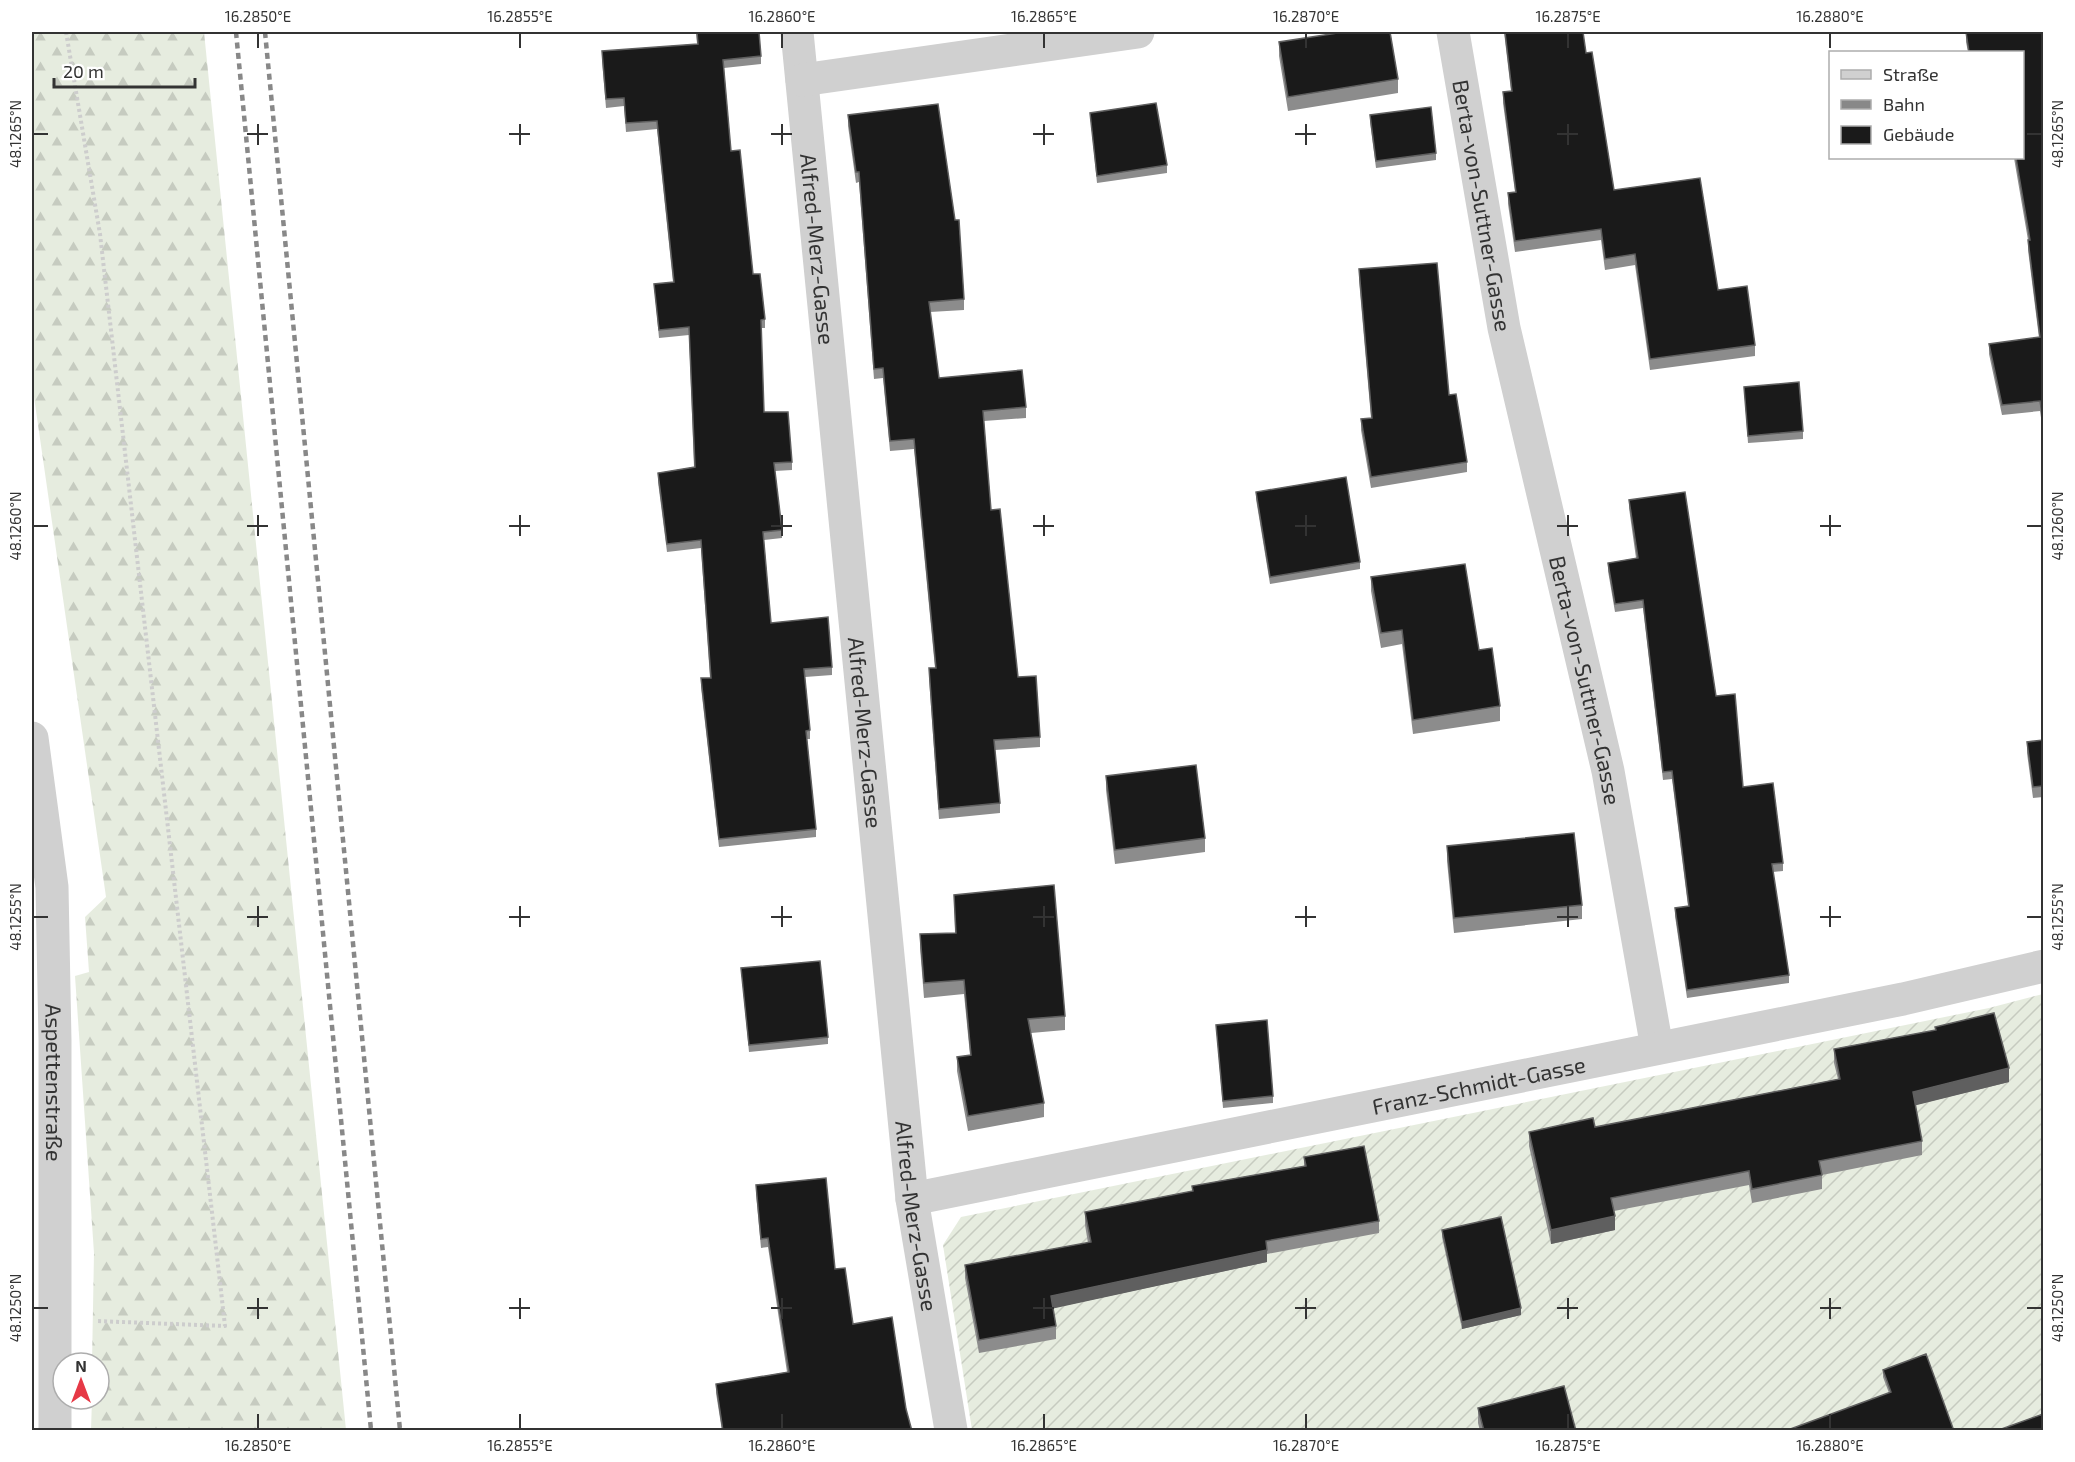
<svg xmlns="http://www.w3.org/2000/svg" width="2075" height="1462" font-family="'Exo 2',sans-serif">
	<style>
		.forest { fill: url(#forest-firs) }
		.garden { fill: url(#garden-furrows) }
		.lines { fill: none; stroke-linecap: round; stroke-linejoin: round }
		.path { stroke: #cdcdcd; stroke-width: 4; stroke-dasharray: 3 3; stroke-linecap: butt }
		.minor { stroke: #d0d0d0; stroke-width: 33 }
		.rail { stroke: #888; stroke-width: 4.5; stroke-dasharray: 6 4.5; stroke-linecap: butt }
		.wall { fill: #8c8c8c }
		.shaded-wall { fill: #5f5f5f }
		.building { fill: #1a1a1a; stroke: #5f5f5f; stroke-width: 1.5 }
		.ticks { fill: none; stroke: #333; stroke-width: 2 }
		.labels { text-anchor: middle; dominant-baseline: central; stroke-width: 6; stroke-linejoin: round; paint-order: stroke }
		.street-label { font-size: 22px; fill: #333; stroke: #fff }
		.neatline { fill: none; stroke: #333; stroke-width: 2 }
		.ticks-label { font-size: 15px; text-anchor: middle; fill: #333 }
	</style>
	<defs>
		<pattern id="forest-firs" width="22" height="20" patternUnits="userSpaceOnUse" patternTransform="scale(1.5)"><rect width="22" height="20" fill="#e6ecdf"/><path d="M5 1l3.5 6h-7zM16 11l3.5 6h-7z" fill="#c6cbc0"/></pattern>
		<pattern id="garden-furrows" width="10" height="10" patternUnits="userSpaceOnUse" patternTransform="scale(1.5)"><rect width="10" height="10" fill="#e6ecdf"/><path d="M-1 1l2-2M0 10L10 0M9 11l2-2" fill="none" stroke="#c6cbc0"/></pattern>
	</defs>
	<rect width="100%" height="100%" fill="#fff"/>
	<path class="forest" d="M 32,32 L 204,32 L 346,1430 L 91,1430 L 92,1399 L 99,1399 L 99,1363 L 92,1363 L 94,1253 L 75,976 L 89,972 L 85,917 L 106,897 L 32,383 Z"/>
	<path class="garden" d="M 2043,994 L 2043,1430 L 972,1430 L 943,1245 L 961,1217 L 1989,1008 Z"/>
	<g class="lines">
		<path class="path" d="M 66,32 L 100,234 L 225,1326 L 96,1321"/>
		<g class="minor">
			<path id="s1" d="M 797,32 L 912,1199 L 951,1430"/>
			<path id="s2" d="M 1453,32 L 1504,328 L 1608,771 L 1657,1048"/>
			<path d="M 802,80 L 1138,32"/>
			<path id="s3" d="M 32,738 L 52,887 L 55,1041 L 55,1430"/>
			<path id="s4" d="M 912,1199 L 1903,999 L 2044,966"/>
		</g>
		<path class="rail" d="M 236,32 L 371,1430
			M 265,32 L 400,1430"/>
	</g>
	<path class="wall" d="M 696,32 L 761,56 L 761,64 L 724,68 L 731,151 L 753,274 L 765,319 L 765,328 L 761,328 L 764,412 L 792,462 L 792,470 L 775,471 L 782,530 L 782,538 L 764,540 L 771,623 L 832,667 L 832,675 L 805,677 L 810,730 L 810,739 L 807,739 L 816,829 L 816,837 L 719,847 L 701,687 L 701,678 L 710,678 L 701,548 L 667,552 L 658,482 L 658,473 L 694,467 L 689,335 L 659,338 L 654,284 L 673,282 L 657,129 L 626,132 L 624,106 L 606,108 L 602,60 L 602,51 L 697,44 Z
		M 1504,32 L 1583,32 L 1586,53 L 1614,190 L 1718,290 L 1755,345 L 1755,356 L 1650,370 L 1635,265 L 1605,270 L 1601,240 L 1515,252 L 1508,204 L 1508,193 L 1515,192 L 1503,103 L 1503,92 L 1511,91 Z
		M 1966,32 L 2043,32 L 2043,431 L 2040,411 L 2002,415 L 1989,354 L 1989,344 L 2039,338 L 2028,250 L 2028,240 L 2014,158 L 2022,158 L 2022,52 L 1968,52 L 1966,42 Z
		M 1279,42 L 1398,79 L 1398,93 L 1288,111 L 1279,56 Z
		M 1090,113 L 1167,165 L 1167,173 L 1097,183 Z
		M 848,115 L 964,299 L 964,310 L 930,312 L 939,378 L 1026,407 L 1026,418 L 984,421 L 991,510 L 1018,677 L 1040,737 L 1040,747 L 995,750 L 1000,803 L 1000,813 L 939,819 L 929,678 L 929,668 L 935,668 L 914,449 L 890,451 L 883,378 L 874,379 L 859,182 L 856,183 L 848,126 Z
		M 1370,115 L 1436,153 L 1436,160 L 1376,168 L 1370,122 Z
		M 1359,269 L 1449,395 L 1467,462 L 1467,472 L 1371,488 L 1361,430 L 1361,419 L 1371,418 L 1359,280 Z
		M 1744,387 L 1803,431 L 1803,439 L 1748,443 Z
		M 1256,492 L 1360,562 L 1360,569 L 1270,584 L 1256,499 Z
		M 1629,500 L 1716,696 L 1743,787 L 1783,863 L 1783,871 L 1773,872 L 1789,975 L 1789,983 L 1687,998 L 1675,916 L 1675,908 L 1688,906 L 1672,779 L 1663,780 L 1643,608 L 1615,612 L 1608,571 L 1608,563 L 1636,558 L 1629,508 Z
		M 1371,577 L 1479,650 L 1500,706 L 1500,721 L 1413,734 L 1402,644 L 1381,648 L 1371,591 Z
		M 2043,740 L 2043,797 L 2033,798 L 2027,753 L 2027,742 Z
		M 1106,776 L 1205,838 L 1205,852 L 1115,864 L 1106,790 Z
		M 1447,846 L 1582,905 L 1582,919 L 1454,933 L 1447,861 Z
		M 954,895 L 1065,1016 L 1065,1030 L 1031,1033 L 1044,1103 L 1044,1117 L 968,1131 L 957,1071 L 957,1057 L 970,1055 L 964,994 L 924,998 L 920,948 L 920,934 L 955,933 Z
		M 741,968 L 828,1037 L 828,1044 L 749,1052 Z
		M 1216,1025 L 1273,1096 L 1273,1103 L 1223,1108 Z
		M 1935,1027 L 2009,1082 L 1915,1105 L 1922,1141 L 1922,1155 L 1822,1175 L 1822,1189 L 1752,1203 L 1749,1185 L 1614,1211 L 1615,1230 L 1551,1244 L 1529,1146 L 1529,1132 L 1595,1127 L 1838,1079 L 1834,1063 L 1834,1049 L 1935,1030 Z
		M 1304,1157 L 1379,1221 L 1379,1233 L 1267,1254 L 1267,1262 L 1053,1308 L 1056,1326 L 1056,1339 L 979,1353 L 965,1278 L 965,1265 L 1088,1243 L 1085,1225 L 1085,1212 L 1192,1191 L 1192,1186 L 1304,1166 Z
		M 756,1185 L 835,1269 L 853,1324 L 906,1409 L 912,1431 L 722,1431 L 716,1393 L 716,1384 L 787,1372 L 768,1247 L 761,1248 L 756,1194 Z
		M 1442,1230 L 1521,1315 L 1462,1329 L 1442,1237 Z
		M 1883,1370 L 1954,1431 L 1889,1393 L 1883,1377 Z
		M 1478,1408 L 1576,1431 L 1480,1431 L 1478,1423 Z"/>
	<path class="shaded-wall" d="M 2009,1068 L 2009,1082 L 1913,1106 L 1913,1092 Z
		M 1615,1216 L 1615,1230 L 1551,1244 L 1551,1230 Z
		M 1267,1250 L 1267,1262 L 1051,1309 L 1051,1296 Z
		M 1521,1308 L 1521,1315 L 1462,1329 L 1462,1322 Z"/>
	<path class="building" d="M 697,32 L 759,32 L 761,56 L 723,60 L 731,151 L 740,150 L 753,274 L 760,274 L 765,319 L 761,320 L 764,412 L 788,412 L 792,462 L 774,463 L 782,530 L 763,532 L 771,623 L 828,617 L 832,667 L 804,669 L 810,730 L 806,731 L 816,829 L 719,839 L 701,678 L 711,678 L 701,540 L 667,544 L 658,473 L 695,467 L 689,327 L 659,330 L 654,284 L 674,282 L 657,121 L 626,123 L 624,98 L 606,99 L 602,51 L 698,44 Z
		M 1344,32 L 1390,32 L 1398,79 L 1288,97 L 1279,42 Z
		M 1505,32 L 1583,32 L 1586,53 L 1592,52 L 1614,190 L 1700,178 L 1718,290 L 1747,286 L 1755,345 L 1650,359 L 1635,254 L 1605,259 L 1601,229 L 1515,241 L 1508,193 L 1516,192 L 1503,92 L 1512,91 Z
		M 1966,32 L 2043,32 L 2043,421 L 2040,401 L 2002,405 L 1989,344 L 2040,337 L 2028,240 L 2030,240 L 2016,158 L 2022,158 L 2022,52 L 1969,52 Z
		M 1156,103 L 1167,165 L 1097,176 L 1090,113 Z
		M 938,104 L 955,220 L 959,220 L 964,299 L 929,302 L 939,378 L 1022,370 L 1026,407 L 983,411 L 991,510 L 1000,509 L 1018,677 L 1036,676 L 1040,737 L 994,740 L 1000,803 L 939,809 L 929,668 L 936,668 L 914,439 L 890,441 L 883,368 L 874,369 L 859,172 L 856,172 L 848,115 Z
		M 1431,107 L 1436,153 L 1376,161 L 1370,115 Z
		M 1437,263 L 1449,395 L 1456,394 L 1467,462 L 1371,477 L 1361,419 L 1372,418 L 1359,269 Z
		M 1799,382 L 1803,431 L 1748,436 L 1744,387 Z
		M 1346,477 L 1360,562 L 1270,577 L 1256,492 Z
		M 1685,492 L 1716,696 L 1735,694 L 1743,787 L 1773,783 L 1783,863 L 1772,864 L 1789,975 L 1687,990 L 1675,908 L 1689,906 L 1672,771 L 1663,772 L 1643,600 L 1615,604 L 1608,563 L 1638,558 L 1629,500 Z
		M 1465,564 L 1479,650 L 1492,648 L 1500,706 L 1413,720 L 1402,630 L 1381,633 L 1371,577 Z
		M 2043,740 L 2043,786 L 2033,787 L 2027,742 Z
		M 1196,765 L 1205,838 L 1115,850 L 1106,776 Z
		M 1574,833 L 1582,905 L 1454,918 L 1447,846 Z
		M 1054,885 L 1065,1016 L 1028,1019 L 1044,1103 L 968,1116 L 957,1057 L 971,1055 L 964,980 L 924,983 L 920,934 L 956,933 L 954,895 Z
		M 820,961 L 828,1037 L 749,1045 L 741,968 Z
		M 1994,1013 L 2009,1068 L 1913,1092 L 1922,1141 L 1819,1161 L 1822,1175 L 1752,1189 L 1749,1171 L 1611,1198 L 1615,1216 L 1551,1230 L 1529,1132 L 1593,1118 L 1595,1127 L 1840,1079 L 1834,1049 L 1936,1030 L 1935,1027 Z
		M 1267,1020 L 1273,1096 L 1223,1101 L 1216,1025 Z
		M 1364,1146 L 1379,1221 L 1266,1241 L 1267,1250 L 1051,1296 L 1056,1326 L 979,1340 L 965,1265 L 1091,1242 L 1085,1212 L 1193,1191 L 1192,1186 L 1306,1166 L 1304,1157 Z
		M 826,1178 L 835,1269 L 845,1268 L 853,1324 L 892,1317 L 906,1409 L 912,1431 L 723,1431 L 716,1384 L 789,1372 L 768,1238 L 761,1239 L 756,1185 Z
		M 1501,1217 L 1521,1308 L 1462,1322 L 1442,1230 Z
		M 1926,1354 L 1954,1431 L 1785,1431 L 1891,1392 L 1883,1370 Z
		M 1564,1386 L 1576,1431 L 1484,1431 L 1478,1408 Z
		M 2043,1414 L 2043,1431 L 1996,1431 Z"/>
	<path class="ticks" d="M 258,33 L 258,48M 520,33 L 520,48M 782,33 L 782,48M 1044,33 L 1044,48M 1306,33 L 1306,48M 1568,33 L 1568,48M 1830,33 L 1830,48M 258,124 L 258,145M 520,124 L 520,145M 782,124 L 782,145M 1044,124 L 1044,145M 1306,124 L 1306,145M 1568,124 L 1568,145M 33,134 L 48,134M 247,134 L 268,134M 509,134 L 530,134M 771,134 L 792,134M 1033,134 L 1054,134M 1295,134 L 1316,134M 1557,134 L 1578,134M 2027,134 L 2042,134M 258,515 L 258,536M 520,515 L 520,536M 782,515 L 782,536M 1044,515 L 1044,536M 1306,515 L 1306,536M 1568,515 L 1568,536M 1830,515 L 1830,536M 33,526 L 48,526M 247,526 L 268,526M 509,526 L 530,526M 771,526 L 792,526M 1033,526 L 1054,526M 1295,526 L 1316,526M 1557,526 L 1578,526M 1820,526 L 1841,526M 2027,526 L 2042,526M 258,906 L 258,927M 520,906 L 520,927M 782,906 L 782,927M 1044,906 L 1044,927M 1306,906 L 1306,927M 1568,906 L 1568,927M 1830,906 L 1830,927M 33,917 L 48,917M 247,917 L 268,917M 509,917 L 530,917M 771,917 L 792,917M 1033,917 L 1054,917M 1295,917 L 1316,917M 1557,917 L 1578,917M 1820,917 L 1841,917M 2027,917 L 2042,917M 258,1298 L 258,1319M 520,1298 L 520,1319M 782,1298 L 782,1319M 1044,1298 L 1044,1319M 1306,1298 L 1306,1319M 1568,1298 L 1568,1319M 1830,1298 L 1830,1319M 33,1308 L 48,1308M 247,1308 L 268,1308M 509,1308 L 530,1308M 771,1308 L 792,1308M 1033,1308 L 1054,1308M 1295,1308 L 1316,1308M 1557,1308 L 1578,1308M 1820,1308 L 1841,1308M 2027,1308 L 2042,1308M 258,1414 L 258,1429M 520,1414 L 520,1429M 782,1414 L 782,1429M 1044,1414 L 1044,1429M 1306,1414 L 1306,1429M 1568,1414 L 1568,1429M 1830,1414 L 1830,1429"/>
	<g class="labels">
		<g class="street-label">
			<text stroke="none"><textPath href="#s2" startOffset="176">Berta-von-Suttner-Gasse</textPath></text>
			<text stroke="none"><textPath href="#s1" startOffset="218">Alfred-Merz-Gasse</textPath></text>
			<text stroke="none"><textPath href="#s2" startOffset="662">Berta-von-Suttner-Gasse</textPath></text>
			<text stroke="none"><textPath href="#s1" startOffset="704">Alfred-Merz-Gasse</textPath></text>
			<text stroke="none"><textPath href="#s3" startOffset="346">Aspettenstraße</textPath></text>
			<text stroke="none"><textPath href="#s4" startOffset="578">Franz-Schmidt-Gasse</textPath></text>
			<text stroke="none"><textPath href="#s1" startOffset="1190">Alfred-Merz-Gasse</textPath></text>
		</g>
	</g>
	<rect width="2075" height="1462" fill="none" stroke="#ffffff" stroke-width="66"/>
	<rect x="1829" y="51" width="195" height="108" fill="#ffffff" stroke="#adadad" stroke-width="1.5"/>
	<rect x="1841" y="70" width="30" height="9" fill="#d0d0d0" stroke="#adadad" stroke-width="1.5"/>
	<text x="1883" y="81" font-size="18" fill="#333333">Straße</text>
	<rect x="1841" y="100" width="30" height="9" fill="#888888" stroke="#adadad" stroke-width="1.5"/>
	<text x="1883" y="111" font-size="18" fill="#333333">Bahn</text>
	<rect x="1841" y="126" width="30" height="18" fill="#1a1a1a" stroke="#adadad" stroke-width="1.5"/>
	<text x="1883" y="141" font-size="18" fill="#333333">Gebäude</text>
	<g transform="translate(81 1381)"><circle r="28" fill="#ffffff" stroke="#adadad" stroke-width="1.5"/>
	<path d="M0-4.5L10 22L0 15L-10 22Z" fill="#e63946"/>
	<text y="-9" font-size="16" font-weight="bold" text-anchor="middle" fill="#333333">N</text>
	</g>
	<path d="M54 78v9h141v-9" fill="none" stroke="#333333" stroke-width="3"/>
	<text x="63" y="78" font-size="18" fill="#333333" stroke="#ffffff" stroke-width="4.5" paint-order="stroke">20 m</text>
	<rect x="33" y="33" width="2009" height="1396" class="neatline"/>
	<g class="ticks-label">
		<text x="258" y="22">16.2850°E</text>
		<text x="520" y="22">16.2855°E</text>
		<text x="782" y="22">16.2860°E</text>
		<text x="1044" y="22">16.2865°E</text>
		<text x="1306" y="22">16.2870°E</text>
		<text x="1568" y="22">16.2875°E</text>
		<text x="1830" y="22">16.2880°E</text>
		<text transform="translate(16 134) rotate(-90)" y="5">48.1265°N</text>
		<text transform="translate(2058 134) rotate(-90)" y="5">48.1265°N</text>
		<text transform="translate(16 526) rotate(-90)" y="5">48.1260°N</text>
		<text transform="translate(2058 526) rotate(-90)" y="5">48.1260°N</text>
		<text transform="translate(16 917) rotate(-90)" y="5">48.1255°N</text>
		<text transform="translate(2058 917) rotate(-90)" y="5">48.1255°N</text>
		<text transform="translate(16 1308) rotate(-90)" y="5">48.1250°N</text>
		<text transform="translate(2058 1308) rotate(-90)" y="5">48.1250°N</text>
		<text x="258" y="1451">16.2850°E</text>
		<text x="520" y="1451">16.2855°E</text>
		<text x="782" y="1451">16.2860°E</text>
		<text x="1044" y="1451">16.2865°E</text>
		<text x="1306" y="1451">16.2870°E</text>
		<text x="1568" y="1451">16.2875°E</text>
		<text x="1830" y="1451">16.2880°E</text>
	</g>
</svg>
